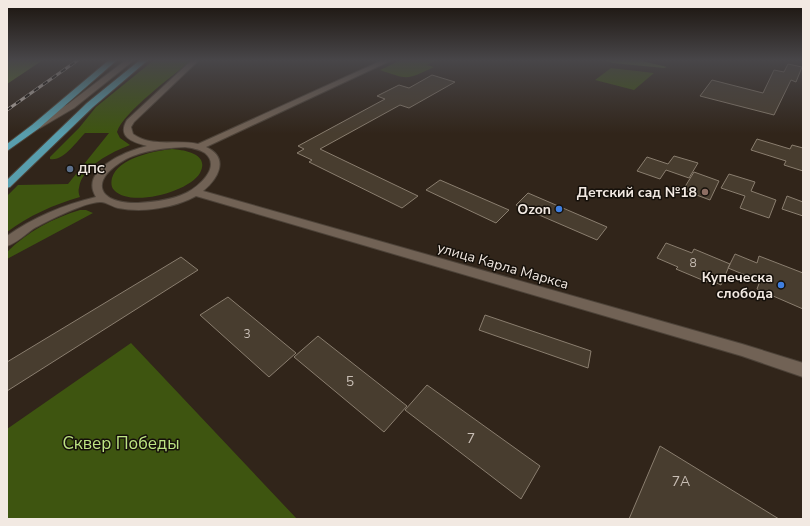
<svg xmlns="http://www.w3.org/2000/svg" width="810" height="526" font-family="'Nunito Sans',sans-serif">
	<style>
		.green { fill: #3e5510 }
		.forest { fill: #536c26 }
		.building { fill: #483d2f; stroke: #8a7e6f }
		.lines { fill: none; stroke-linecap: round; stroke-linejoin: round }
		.secondary-casing { stroke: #4d4339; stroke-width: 2 }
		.primary-casing { stroke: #4d4339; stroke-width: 2 }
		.secondary { fill: #716255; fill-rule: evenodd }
		.primary { fill: #589ead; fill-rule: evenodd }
		.rail-casing { stroke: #bcb2aa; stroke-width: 3 }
		.rail { stroke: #15100a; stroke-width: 2; stroke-dasharray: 5.5; stroke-linecap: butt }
		.service-dot { fill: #5c6f8a; stroke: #15100a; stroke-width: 1.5 }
		.education-dot { fill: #8d6e63; stroke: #15100a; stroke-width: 1.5 }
		.shop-dot { fill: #3f7fe0; stroke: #15100a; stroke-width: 1.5 }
		.labels { text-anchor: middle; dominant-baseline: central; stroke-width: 3; stroke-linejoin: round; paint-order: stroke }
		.far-poi-label { font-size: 12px; font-weight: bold; fill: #f2e9e2; stroke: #15100a; text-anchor: start }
		.number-label { font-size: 12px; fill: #c8beb5 }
		.poi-label { font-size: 14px; font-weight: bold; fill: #f2e9e2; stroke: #15100a; text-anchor: end }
		.street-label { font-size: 14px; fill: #f2e9e2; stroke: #15100a }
		.near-number-label { font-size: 14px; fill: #c8beb5 }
		.near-park-label { font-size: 17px; fill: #bde483; stroke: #15100a }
	</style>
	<rect width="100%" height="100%" fill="#31251a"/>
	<path class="green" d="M 154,60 L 192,60 C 174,75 123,112 117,132 L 120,138 L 130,145 C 112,152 82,166 79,188 C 78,191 79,195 80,197 C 53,205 30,215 7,232 L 7,196 L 18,185 L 68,184 L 109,133 L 85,133 C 77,141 63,162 50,159 L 50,157 L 79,128 L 96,107 Z
		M 401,60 L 436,60 L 427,65 L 434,67 C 406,80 409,80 380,70 Z
		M 611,68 L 654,73 L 634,90 L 595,80 Z
		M 172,149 C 185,150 210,154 200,173 C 189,192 130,208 114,190 C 111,187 111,182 112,178 C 118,158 154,151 172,149 Z
		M 80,210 L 86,210 L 93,213 L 7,259 L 7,252 C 27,232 53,218 80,210 Z
		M 131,343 L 297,519 L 7,519 L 7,429 Z"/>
	<path class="forest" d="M 16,60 L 43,60 L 7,84 L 7,61 Z
		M 605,60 L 638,60 L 667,67 L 664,68 L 612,63 Z"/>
	<path class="building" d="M 788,64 L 802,67 L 796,82 L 791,80 L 774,115 L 700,96 L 712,80 L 763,93 L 774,70 L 784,72 Z
		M 432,75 L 455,82 L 409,108 L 400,105 L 320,149 L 418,196 L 402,208 L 309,162 L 312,160 L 297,153 L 304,149 L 298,146 L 385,99 L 377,96 L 399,85 L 409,88 Z
		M 757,139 L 790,149 L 792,145 L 803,148 L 803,171 L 784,165 L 786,161 L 751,150 Z
		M 674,156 L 698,163 L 689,178 L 666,170 L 660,179 L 637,171 L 647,157 L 668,164 Z
		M 694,172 L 719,181 L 710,200 L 683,190 Z
		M 729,174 L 755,182 L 751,191 L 776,200 L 769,218 L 740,208 L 745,196 L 721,188 Z
		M 440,180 L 509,210 L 496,223 L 426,190 Z
		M 528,193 L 607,227 L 597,240 L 516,205 Z
		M 787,196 L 803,202 L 803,216 L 782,209 Z
		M 666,243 L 692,253 L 694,249 L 730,264 L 721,285 L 708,279 L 707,282 L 676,269 L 678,267 L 657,258 Z
		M 735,254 L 757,263 L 759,256 L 803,273 L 803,309 L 757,289 L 760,281 L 728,268 Z
		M 181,257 L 198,270 L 7,391 L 7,362 Z
		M 228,297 L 296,353 L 269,377 L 200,315 Z
		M 485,315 L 591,351 L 588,368 L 479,330 Z
		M 318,336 L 407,406 L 384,432 L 294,357 Z
		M 427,385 L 540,466 L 521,499 L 405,410 Z
		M 660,446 L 779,519 L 629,519 Z"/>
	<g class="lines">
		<defs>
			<path id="secondary" d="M 126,60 L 134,60 L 74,108 L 40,128 L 34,128 L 33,126 L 34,124 L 68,104 Z
				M 192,60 L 199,60 L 134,122 L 131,127 L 133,134 C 153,148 176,139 198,144 L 383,60 L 392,60 L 206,147 C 230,158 218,179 203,191 L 742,344 L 803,363 L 803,377 L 742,356 L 196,196 C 174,208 143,213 118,208 C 113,207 106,202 101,202 C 87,201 45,222 33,229 C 25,235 16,243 7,246 L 7,236 C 34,217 63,205 96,197 C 79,170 126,151 147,146 C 132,142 117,137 127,120 ZM 185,147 C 192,148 199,149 205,153 C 222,167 198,187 186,193 C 171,200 155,202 138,203 C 97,204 88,180 126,159 C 144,150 165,148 185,147 Z"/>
			<path id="primary" d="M 109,60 L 117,60 L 38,129 L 7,151 L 7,144 L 32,125 Z
				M 140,60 L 148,60 L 93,107 L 10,187 L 7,188 L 7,180 L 87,103 Z"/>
		</defs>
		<use href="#secondary" class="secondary-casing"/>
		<use href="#primary" class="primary-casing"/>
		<use href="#secondary" class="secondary"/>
		<use href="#primary" class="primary"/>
		<defs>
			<path id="rail" d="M 7,110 L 78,60"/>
		</defs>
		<use href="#rail" class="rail-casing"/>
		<use href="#rail" class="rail"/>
	</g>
	<linearGradient id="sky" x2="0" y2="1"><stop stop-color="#1b140e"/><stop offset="0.45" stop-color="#484649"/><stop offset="1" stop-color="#484649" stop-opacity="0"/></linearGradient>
	<rect width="810" height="134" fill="url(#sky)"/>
	<circle class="service-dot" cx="70" cy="169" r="4"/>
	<circle class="education-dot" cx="705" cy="192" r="4"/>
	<g class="shop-dot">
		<circle cx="559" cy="209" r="4"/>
		<circle cx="781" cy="285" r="4"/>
	</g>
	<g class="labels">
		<g class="far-poi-label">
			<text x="78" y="169">ДПС</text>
		</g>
		<g class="number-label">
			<text x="693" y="263">8</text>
			<text x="247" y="334">3</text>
		</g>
		<g class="poi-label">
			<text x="697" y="192">Детский сад №18</text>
			<text x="551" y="209">Ozon</text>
			<text x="773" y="277">Купеческа<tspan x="773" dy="16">слобода</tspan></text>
		</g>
		<g class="street-label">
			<text transform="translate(503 266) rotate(16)">улица Карла Маркса</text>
		</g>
		<g class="near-number-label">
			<text x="350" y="381">5</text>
			<text x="471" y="438">7</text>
			<text x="681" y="481">7А</text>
		</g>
		<g class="near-park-label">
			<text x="121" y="443">Сквер Победы</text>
		</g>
	</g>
	<rect width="810" height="526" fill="none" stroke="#f2e9e2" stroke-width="16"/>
</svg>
